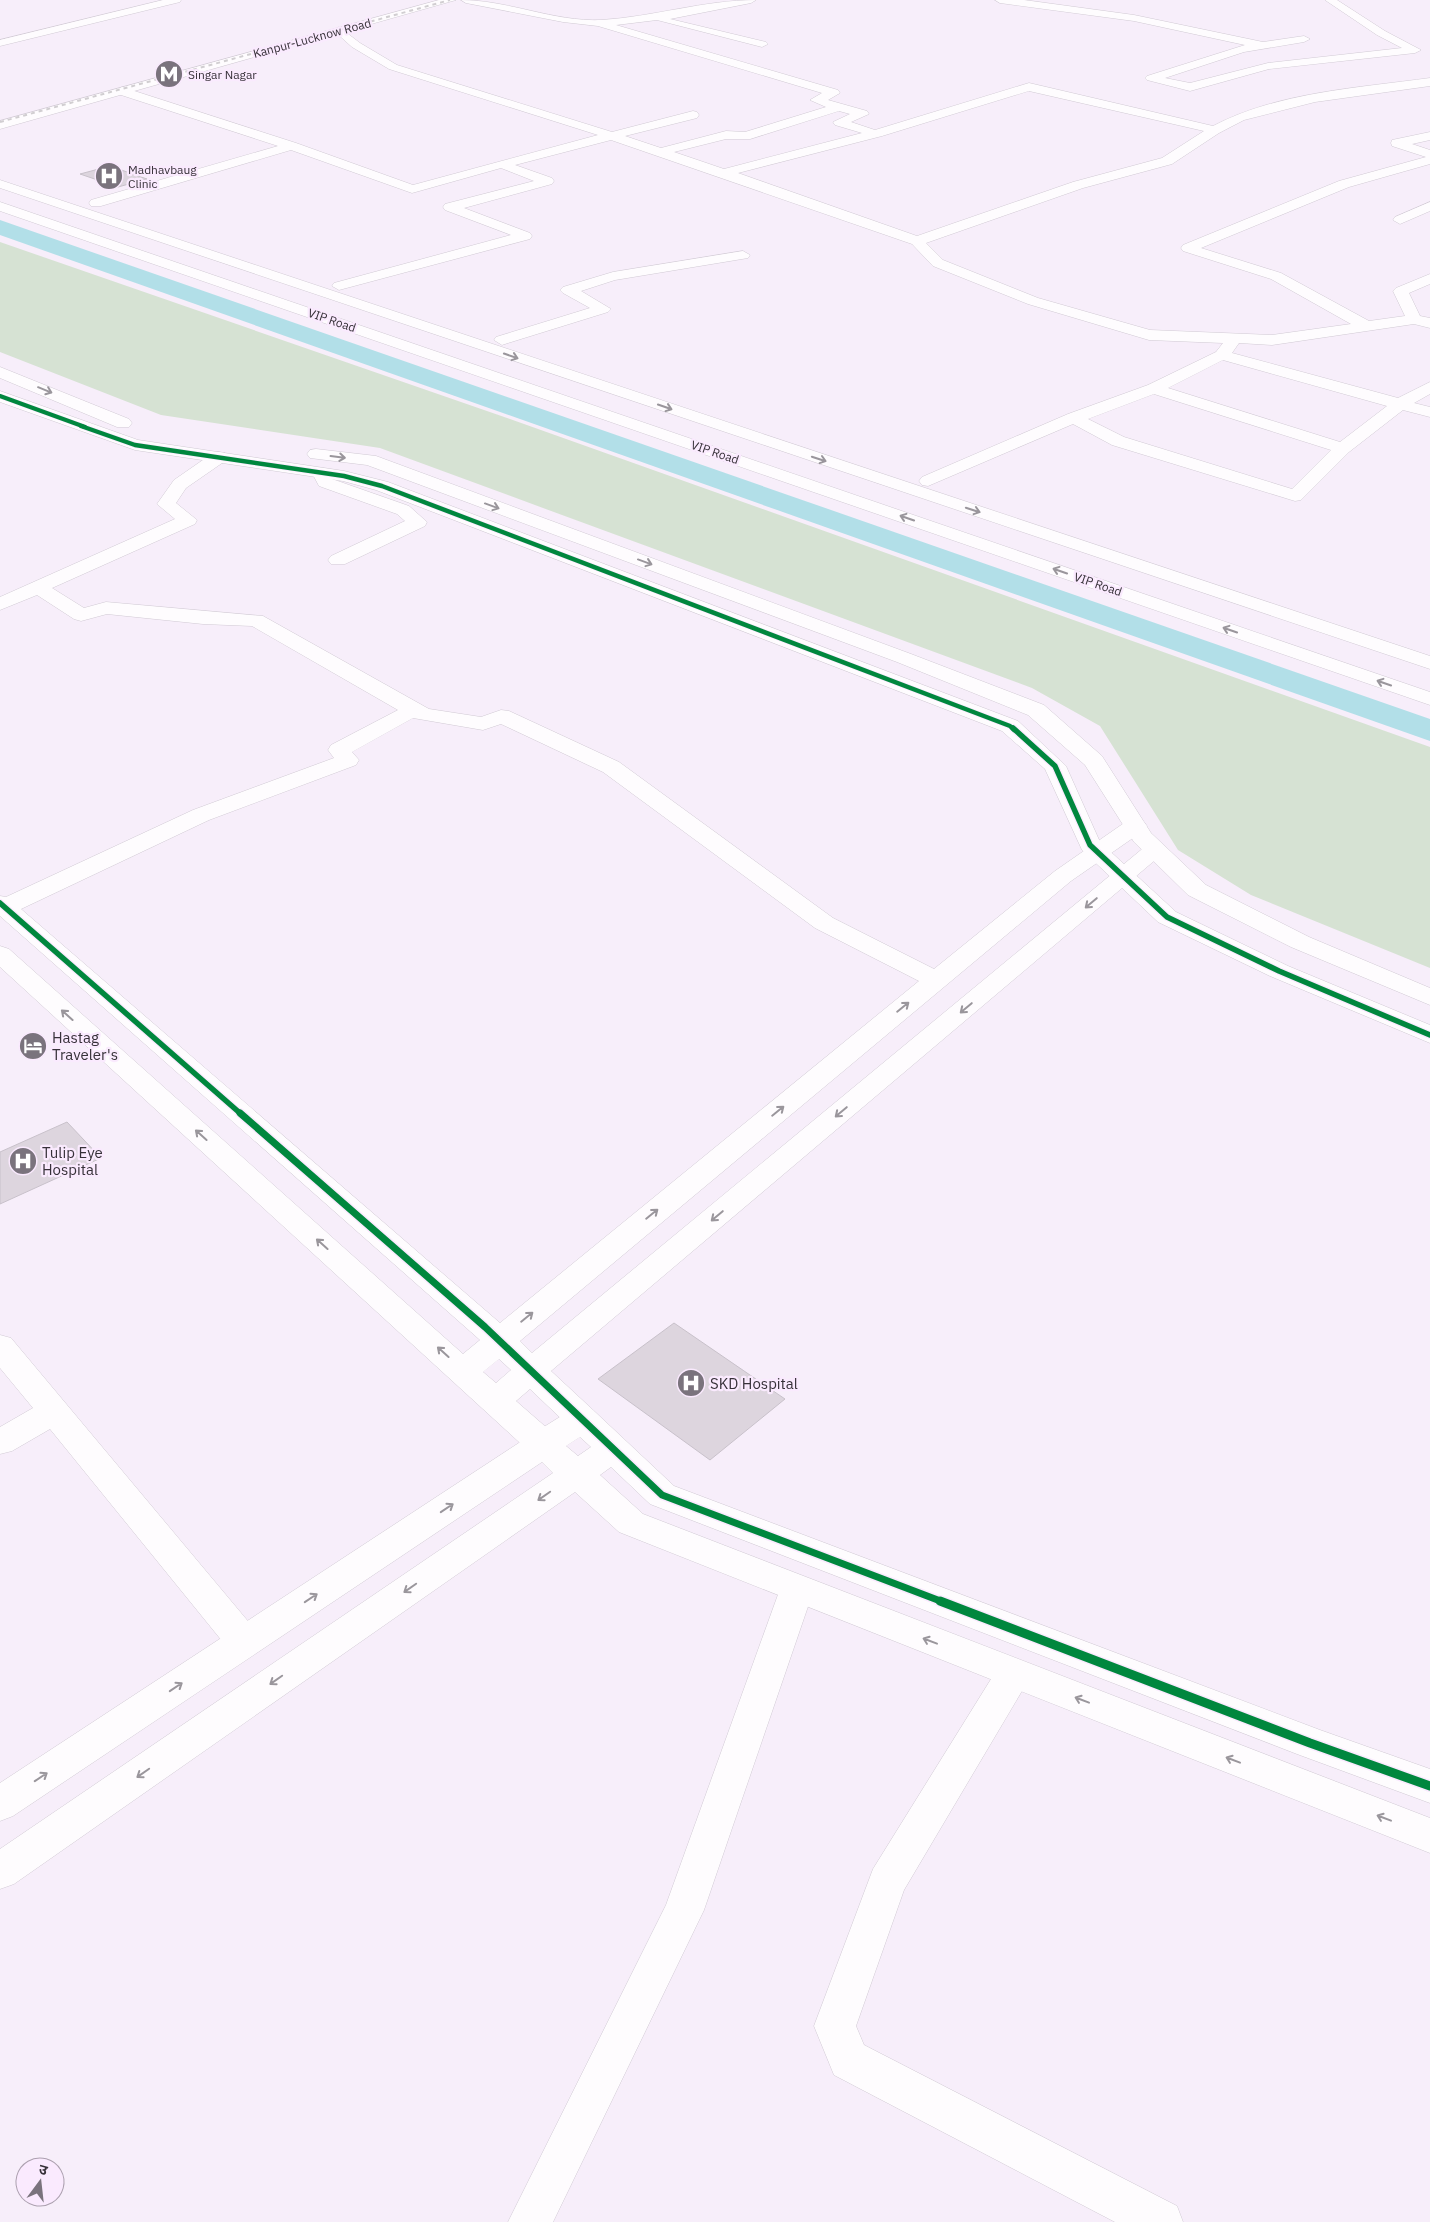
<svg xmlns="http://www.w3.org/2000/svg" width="1430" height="2222" font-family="'IBM Plex Sans','Noto Sans Devanagari',sans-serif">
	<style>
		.green { fill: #d6e2d3 }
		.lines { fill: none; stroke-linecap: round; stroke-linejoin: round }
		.canal { fill: #b2dfe8; fill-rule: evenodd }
		.building { fill: #ddd5de; stroke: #c8c1ca }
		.street-casing { stroke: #d1cad4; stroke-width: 1 }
		.secondary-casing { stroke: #d1cad4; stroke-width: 1 }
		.primary-casing { stroke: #d1cad4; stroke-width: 1 }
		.street { fill: #fefcfe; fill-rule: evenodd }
		.secondary { fill: #fefcfe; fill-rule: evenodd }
		.primary { fill: #fefcfe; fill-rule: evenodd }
		.rail { stroke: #d1ced1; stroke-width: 2; stroke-dasharray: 4 4; stroke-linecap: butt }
		.cycleway-far4-casing { stroke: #faeafe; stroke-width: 5.5 }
		.cycleway-far3-casing { stroke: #faeafe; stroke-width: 6 }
		.cycleway-far2-casing { stroke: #faeafe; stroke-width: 8 }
		.cycleway-far1-casing { stroke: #faeafe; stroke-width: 10 }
		.cycleway-casing { stroke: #faeafe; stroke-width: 12 }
		.cycleway-far4 { stroke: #00873e; stroke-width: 4 }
		.cycleway-far3 { stroke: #00873e; stroke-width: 4.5 }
		.cycleway-far2 { stroke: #00873e; stroke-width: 5.5 }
		.cycleway-far1 { stroke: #00873e; stroke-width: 7 }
		.cycleway { stroke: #00873e; stroke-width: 9 }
		.oneway { stroke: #9a969c }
		.labels { text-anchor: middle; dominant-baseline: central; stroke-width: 4.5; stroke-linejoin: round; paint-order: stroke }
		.far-street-label { font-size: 12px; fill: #373139; stroke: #faeafe }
		.far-poi-label { font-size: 12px; fill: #373139; stroke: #faeafe; text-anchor: start }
		.poi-label { font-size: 15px; fill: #373139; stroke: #faeafe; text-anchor: start }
	</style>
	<rect width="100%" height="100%" fill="#f7eefa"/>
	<path class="green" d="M 0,242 L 510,419 L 1430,747 L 1430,968 L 1251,895 L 1178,850 L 1100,726 L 1032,688 L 380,448 L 161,415 L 0,352 Z"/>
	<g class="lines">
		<path class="canal" d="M 0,220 L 1430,719 L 1430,741 L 0,235 Z"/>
	</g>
	<path class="building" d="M 110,166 L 147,179 L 118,187 L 80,174 Z
		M 67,1122 L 101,1158 L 0,1204 L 0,1152 Z
		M 674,1323 L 785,1399 L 710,1460 L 598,1379 Z"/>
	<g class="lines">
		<defs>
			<path id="street" d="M 163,0 L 181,0 L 180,2 L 0,46 L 0,40 Z
				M 461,0 C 508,0 554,22 601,20 C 653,17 704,0 756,0 L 751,3 L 670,19 L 766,42 L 768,44 L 762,47 L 657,20 L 616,25 L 838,90 L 840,93 L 828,100 L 867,111 L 869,114 L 851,122 L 875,130 L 1029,83 L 1213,126 C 1278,92 1358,88 1430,78 L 1430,86 L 1315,102 L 1244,120 L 1219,133 L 1172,164 L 1083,188 L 926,243 L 943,260 L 1038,298 L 1150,330 L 1272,335 L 1351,324 L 1271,279 L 1183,251 L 1181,248 L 1183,245 L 1339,181 L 1426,157 L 1392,146 L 1391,143 L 1392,140 L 1430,132 L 1430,140 L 1412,144 L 1430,150 L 1430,164 L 1349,187 L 1201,248 L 1281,273 L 1369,321 L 1405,316 L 1393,291 L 1396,288 L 1430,274 L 1430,284 L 1409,293 L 1420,316 L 1430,318 L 1430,328 L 1414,324 L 1272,345 L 1239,343 L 1232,353 L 1398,398 L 1430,382 L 1430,394 L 1414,403 L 1430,407 L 1430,417 L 1403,410 L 1349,452 L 1301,500 L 1295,501 L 1112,445 L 1073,424 L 928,486 L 922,485 L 919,481 L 922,477 L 1068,414 L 1148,385 L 1216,352 L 1223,343 L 1149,340 L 1028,304 L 933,266 L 912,244 L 611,140 L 515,165 L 552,178 L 554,181 L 552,184 L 464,208 L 530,233 L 532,236 L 530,239 L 339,290 L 332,286 L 334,283 L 511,235 L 445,210 L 443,207 L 445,204 L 534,181 L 501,168 L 412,193 L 291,150 L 101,206 L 91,206 L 89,203 L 91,200 L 278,146 L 118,94 L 116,91 L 122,87 L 296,143 L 413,185 L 598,135 L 389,69 L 352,47 L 333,30 L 339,27 L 360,43 L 397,65 L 612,132 L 693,111 L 697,112 L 699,115 L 697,118 L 625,136 L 661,148 L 726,131 L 745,132 L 826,107 L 810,100 L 822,93 L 598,26 L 563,22 L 466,3 ZM 1029,91 L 1204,131 L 1162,158 L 1073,182 L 917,236 L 738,173 L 882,136 ZM 839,111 L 850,114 L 833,122 L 835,125 L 862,133 L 724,169 L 674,152 L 726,139 L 750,139 ZM 1223,360 L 1387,406 L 1340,442 L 1168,388 ZM 1154,394 L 1331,450 L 1292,489 L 1124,437 L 1088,419 Z
				M 995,0 L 1024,0 L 1134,15 L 1263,42 L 1304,36 L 1310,39 L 1304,42 L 1244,52 L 1165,78 L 1190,83 L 1268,63 L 1402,48 L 1377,35 L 1325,0 L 1337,0 L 1385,31 L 1421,50 L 1415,53 L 1269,69 L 1190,91 L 1147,80 L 1145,78 L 1147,76 L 1245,45 L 1134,21 L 1000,3 Z
				M 1430,202 L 1430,211 L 1400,224 L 1393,220 L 1395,217 Z
				M 743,251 L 750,255 L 748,258 L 615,280 L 581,291 L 611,309 L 608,312 L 508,343 L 502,345 L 494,340 L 496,337 L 590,308 L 563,293 L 560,290 L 563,287 L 613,272 Z
				M 219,452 L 225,453 L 228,457 L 225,461 L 186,488 L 176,503 L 197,520 L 195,524 L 52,588 L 84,608 L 106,602 L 263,616 L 429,709 L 481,717 L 501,710 L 509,711 L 619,762 L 833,918 L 934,969 L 1055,871 L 1127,821 L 1135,819 L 1143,821 L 1147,826 L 1143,831 L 1071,881 L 520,1341 L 532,1353 L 1147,845 L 1155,843 L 1163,845 L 1167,850 L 551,1371 L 593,1410 L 598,1419 L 593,1428 L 582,1431 L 571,1428 L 530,1389 L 516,1401 L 555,1435 L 559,1444 L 555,1453 L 543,1456 L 531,1453 L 0,967 L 0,946 L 9,949 L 463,1354 L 480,1340 L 0,916 L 0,896 L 6,897 L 193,810 L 334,758 L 328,750 L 331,745 L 398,710 L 252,626 L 203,624 L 107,614 L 81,621 L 74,619 L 37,595 L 0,610 L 0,597 L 175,519 L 157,504 L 174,480 L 213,453 ZM 413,718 L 483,730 L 501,724 L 603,772 L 815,928 L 919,981 L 500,1323 L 21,909 L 209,820 L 356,765 L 359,760 L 352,752 ZM 499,1359 L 511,1370 L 496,1383 L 483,1372 Z
				M 321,468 L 327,469 L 332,479 L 409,506 L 427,522 L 425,526 L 345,564 L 331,564 L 328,560 L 331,556 L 405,521 L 397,514 L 319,486 L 312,473 L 315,469 Z
				M 0,1335 L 11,1338 L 257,1632 L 262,1642 L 257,1652 L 244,1657 L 231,1652 L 50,1429 L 12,1451 L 0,1454 L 0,1427 L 33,1408 L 0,1368 Z
				M 797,1575 L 809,1579 L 814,1589 L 704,1910 L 553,2222 L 508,2222 L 666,1905 L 780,1589 L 785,1579 Z
				M 1014,1659 L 1027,1663 L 1032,1674 L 904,1890 L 856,2026 L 864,2045 L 1177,2206 L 1183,2222 L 1115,2222 L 834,2075 L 814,2026 L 873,1869 L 1001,1663 Z"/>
			<path id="secondary" d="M 0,180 L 1430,656 L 1430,669 L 0,188 Z
				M 0,202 L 1430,692 L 1430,705 L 0,211 Z
				M 0,367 L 129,419 L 132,423 L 129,427 L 117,427 L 0,378 Z
				M 0,391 L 138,440 L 344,471 L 388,482 L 1018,721 L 1066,766 L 1100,842 L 1176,912 L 1288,966 L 1430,1025 L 1430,1043 L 1270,976 L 1158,922 L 1082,850 L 1045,769 L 1002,731 L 376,490 L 343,481 L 135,450 L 0,402 Z
				M 316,449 L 376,456 L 911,654 L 1044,705 L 1102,756 L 1151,833 L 1206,885 L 1309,937 L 1430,988 L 1430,1005 L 1291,947 L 1188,895 L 1134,842 L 1085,765 L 1028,715 L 897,662 L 367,465 L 310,458 L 307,454 L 310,450 Z
				M 582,1407 L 593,1410 L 674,1486 L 1320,1730 L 1430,1769 L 1430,1803 L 1297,1754 L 650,1504 L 611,1467 L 600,1475 L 643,1514 L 1430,1818 L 1430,1853 L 619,1532 L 575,1492 L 14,1884 L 0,1889 L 0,1849 L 553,1473 L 542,1462 L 13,1816 L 0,1821 L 0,1783 L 531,1435 L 571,1410 ZM 580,1437 L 591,1447 L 578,1456 L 566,1446 Z"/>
			<path id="primary" d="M 439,0 L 456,0 L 0,129 L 0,121 Z"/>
		</defs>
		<use href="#street" class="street-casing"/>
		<use href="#secondary" class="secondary-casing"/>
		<use href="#primary" class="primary-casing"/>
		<use href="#street" class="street"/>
		<use href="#secondary" class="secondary"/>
		<use href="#primary" class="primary"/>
		<path class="rail" d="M 0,122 L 450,0"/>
		<defs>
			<path id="cycleway-far4" d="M 0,396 L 85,427"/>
			<path id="cycleway-far3" d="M 81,426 L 135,445 L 344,476 L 382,486 L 1010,726 L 1014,730"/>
			<path id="cycleway-far2" d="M 1013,728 L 1055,766 L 1090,845 L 1167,917 L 1279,971 L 1430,1035
				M 0,903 L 241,1114"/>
			<path id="cycleway-far1" d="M 240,1113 L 485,1327 L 662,1495 L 943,1602"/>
			<path id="cycleway" d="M 940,1601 L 1310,1743 L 1430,1786"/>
		</defs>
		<use href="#cycleway-far4" class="cycleway-far4-casing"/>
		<use href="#cycleway-far3" class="cycleway-far3-casing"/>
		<use href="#cycleway-far2" class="cycleway-far2-casing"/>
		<use href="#cycleway-far1" class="cycleway-far1-casing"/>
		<use href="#cycleway" class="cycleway-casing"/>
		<use href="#cycleway-far4" class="cycleway-far4"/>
		<use href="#cycleway-far3" class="cycleway-far3"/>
		<use href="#cycleway-far2" class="cycleway-far2"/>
		<use href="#cycleway-far1" class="cycleway-far1"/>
		<use href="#cycleway" class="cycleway"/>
	</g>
	<defs><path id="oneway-shaft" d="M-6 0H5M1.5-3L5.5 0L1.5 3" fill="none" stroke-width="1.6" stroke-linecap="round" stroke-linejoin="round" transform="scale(1.25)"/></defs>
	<g class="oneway">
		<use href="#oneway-shaft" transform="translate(511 356) rotate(19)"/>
		<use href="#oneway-shaft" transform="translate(45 390) rotate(22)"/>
		<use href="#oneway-shaft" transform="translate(665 407) rotate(19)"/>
		<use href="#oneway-shaft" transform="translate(338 457) rotate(7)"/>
		<use href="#oneway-shaft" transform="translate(819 459) rotate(18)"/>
		<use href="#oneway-shaft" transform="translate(492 506) rotate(20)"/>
		<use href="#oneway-shaft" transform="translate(973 510) rotate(18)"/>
		<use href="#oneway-shaft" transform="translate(907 518) rotate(-161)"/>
		<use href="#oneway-shaft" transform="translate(645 562) rotate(20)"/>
		<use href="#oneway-shaft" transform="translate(1060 571) rotate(-161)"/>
		<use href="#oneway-shaft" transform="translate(1230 630) rotate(-161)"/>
		<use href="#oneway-shaft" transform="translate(1384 683) rotate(-161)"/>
		<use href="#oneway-shaft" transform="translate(1091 903) rotate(140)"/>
		<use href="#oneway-shaft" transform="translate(903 1007) rotate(-39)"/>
		<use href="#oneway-shaft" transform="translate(966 1008) rotate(140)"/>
		<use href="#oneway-shaft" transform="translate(67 1015) rotate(-138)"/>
		<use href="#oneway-shaft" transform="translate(778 1111) rotate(-39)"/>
		<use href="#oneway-shaft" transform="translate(841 1112) rotate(140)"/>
		<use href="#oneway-shaft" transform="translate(201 1135) rotate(-138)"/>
		<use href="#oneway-shaft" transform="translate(652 1214) rotate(-39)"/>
		<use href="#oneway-shaft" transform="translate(717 1216) rotate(140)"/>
		<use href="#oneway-shaft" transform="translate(322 1244) rotate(-138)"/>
		<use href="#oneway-shaft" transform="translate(527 1317) rotate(-39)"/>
		<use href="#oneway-shaft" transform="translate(443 1352) rotate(-138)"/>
		<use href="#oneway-shaft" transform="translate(544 1496) rotate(145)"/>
		<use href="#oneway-shaft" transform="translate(447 1508) rotate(-34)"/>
		<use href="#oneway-shaft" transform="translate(410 1588) rotate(145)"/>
		<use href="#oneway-shaft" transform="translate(311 1598) rotate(-34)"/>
		<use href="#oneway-shaft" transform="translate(930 1641) rotate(-159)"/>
		<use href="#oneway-shaft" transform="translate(276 1680) rotate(145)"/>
		<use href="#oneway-shaft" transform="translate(176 1687) rotate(-34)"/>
		<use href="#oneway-shaft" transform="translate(1082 1700) rotate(-159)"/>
		<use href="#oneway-shaft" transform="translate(1233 1760) rotate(-159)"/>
		<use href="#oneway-shaft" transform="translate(143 1773) rotate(145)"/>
		<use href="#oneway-shaft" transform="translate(41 1777) rotate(-34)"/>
		<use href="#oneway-shaft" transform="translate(1384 1818) rotate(-159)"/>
	</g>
	<defs>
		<symbol id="metro-disc" viewBox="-11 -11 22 22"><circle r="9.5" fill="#7a737d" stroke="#faeafe"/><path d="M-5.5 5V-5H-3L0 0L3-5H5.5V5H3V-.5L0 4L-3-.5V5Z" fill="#fff"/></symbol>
		<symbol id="hospital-disc" viewBox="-11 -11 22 22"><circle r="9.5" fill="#7a737d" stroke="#faeafe"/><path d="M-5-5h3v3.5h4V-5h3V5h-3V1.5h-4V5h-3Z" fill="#fff"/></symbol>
		<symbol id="hotel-disc" viewBox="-11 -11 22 22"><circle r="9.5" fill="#7a737d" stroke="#faeafe"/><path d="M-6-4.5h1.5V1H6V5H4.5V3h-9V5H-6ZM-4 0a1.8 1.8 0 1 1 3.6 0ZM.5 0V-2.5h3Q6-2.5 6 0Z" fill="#fff"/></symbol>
	</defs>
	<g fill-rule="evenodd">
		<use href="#metro-disc" x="153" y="58" width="32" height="32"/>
		<use href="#hospital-disc" x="93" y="160" width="32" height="32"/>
		<use href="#hotel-disc" x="17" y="1030" width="32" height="32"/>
		<use href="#hospital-disc" x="7" y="1145" width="32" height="32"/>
		<use href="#hospital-disc" x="675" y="1367" width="32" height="32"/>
	</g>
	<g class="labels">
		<g class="far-street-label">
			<text transform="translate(312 38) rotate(-15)">Kanpur-Lucknow Road</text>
			<text transform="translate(332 320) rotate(19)">VIP Road</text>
			<text transform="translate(715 452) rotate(19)">VIP Road</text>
			<text transform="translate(1098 584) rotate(19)">VIP Road</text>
		</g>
		<g class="far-poi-label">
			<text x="188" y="74">Singar Nagar</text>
			<text x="128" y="169">Madhavbaug<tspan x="128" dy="14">Clinic</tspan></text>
		</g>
		<g class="poi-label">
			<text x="52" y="1037">Hastag<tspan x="52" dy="17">Traveler's</tspan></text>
			<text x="42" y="1152">Tulip Eye<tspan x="42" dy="17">Hospital</tspan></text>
			<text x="710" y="1383">SKD Hospital</text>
		</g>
	</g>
	<g transform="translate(40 2182) rotate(15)"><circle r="24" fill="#faeafe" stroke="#aca0af"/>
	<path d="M0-4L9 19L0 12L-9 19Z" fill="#7a737d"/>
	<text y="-8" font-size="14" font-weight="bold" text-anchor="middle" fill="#373139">उ</text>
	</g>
</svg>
